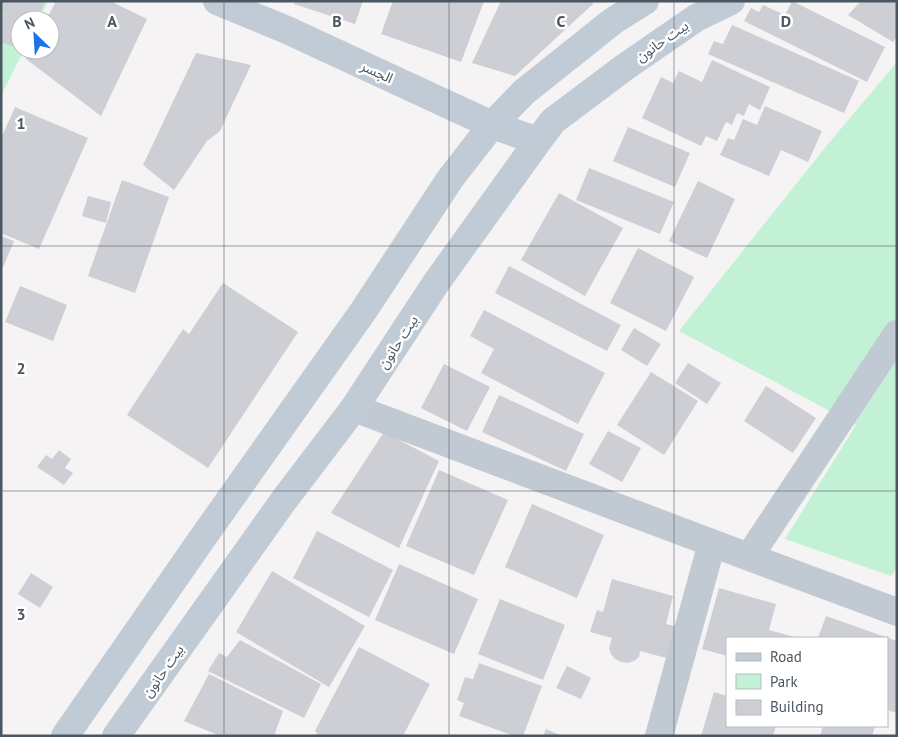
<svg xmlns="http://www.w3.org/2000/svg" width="898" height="737" font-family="'PT Sans','Noto Sans Arabic',sans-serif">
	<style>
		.green { fill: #c3f1d5 }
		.building { fill: #cdcfd5 }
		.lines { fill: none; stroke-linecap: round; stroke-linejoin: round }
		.street { stroke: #c1cad2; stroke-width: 28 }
		.secondary { stroke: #c1cbd6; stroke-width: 28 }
		.grid { fill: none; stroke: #4a5661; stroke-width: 1; stroke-opacity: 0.55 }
		.labels { text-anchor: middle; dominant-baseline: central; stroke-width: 5; stroke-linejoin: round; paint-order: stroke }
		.street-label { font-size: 14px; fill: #4a5661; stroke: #fff }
		.grid-label { font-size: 16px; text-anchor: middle; font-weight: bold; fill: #4a5661; stroke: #fff; stroke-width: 5; stroke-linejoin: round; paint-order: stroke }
	</style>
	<rect width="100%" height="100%" fill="#f5f3f3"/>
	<path class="green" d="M 1,1 L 48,1 L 39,20 L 20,20 L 20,50 L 24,50 L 1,96 Z
		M 897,62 L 897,568 L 891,576 L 785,539 L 856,425 L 679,331 L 828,144 Z"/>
	<path class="building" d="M 1,1 L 45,1 L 37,20 L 20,20 L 20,49 L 1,42 L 1,21 L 4,14 L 1,13 Z
		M 56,1 L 110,1 L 147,19 L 101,116 L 26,59 L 30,50 L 50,50 L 50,20 L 46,20 Z
		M 295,1 L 363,1 L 355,24 L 294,4 Z
		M 393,1 L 484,1 L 461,62 L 381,34 Z
		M 501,1 L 588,1 L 594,3 L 515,76 L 472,63 Z
		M 792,1 L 885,47 L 867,82 L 744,21 L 751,8 L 759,12 L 763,5 L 785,15 Z
		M 861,1 L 897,1 L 897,37 L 893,42 L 848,15 Z
		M 732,25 L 859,81 L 844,113 L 708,54 L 714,41 L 723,44 Z
		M 196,53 L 251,65 L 220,131 L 207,141 L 174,190 L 143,165 Z
		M 712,60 L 770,87 L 760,110 L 749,104 L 744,116 L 737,113 L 732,125 L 726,122 L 717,141 L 706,136 L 701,146 L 642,118 L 661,77 L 673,83 L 679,71 L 702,82 Z
		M 765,106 L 822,131 L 808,162 L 781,150 L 769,176 L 720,155 L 728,138 L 734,140 L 743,119 L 757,125 Z
		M 15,107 L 88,138 L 39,249 L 1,233 L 1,138 Z
		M 628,127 L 690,153 L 675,187 L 613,161 Z
		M 589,168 L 674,202 L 660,234 L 576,200 Z
		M 122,180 L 169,197 L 135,293 L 88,276 Z
		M 698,181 L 735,199 L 707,258 L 669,241 Z
		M 559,193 L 623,228 L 585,296 L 521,260 Z
		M 88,196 L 111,202 L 106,223 L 82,216 Z
		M 1,236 L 14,241 L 1,272 Z
		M 638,248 L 694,277 L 666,331 L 610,303 Z
		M 509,266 L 621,325 L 607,351 L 495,293 Z
		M 223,283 L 298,332 L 208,468 L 127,415 L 183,329 L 189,334 Z
		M 20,286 L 67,305 L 53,341 L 5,322 Z
		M 484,310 L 605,373 L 578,424 L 481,373 L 494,349 L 470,336 Z
		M 634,328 L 661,344 L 647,366 L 621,350 Z
		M 688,363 L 721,383 L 707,404 L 675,383 Z
		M 444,364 L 490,387 L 467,431 L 421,408 Z
		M 651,372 L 698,401 L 664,455 L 617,425 Z
		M 766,386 L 816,418 L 793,453 L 744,421 Z
		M 499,395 L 584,434 L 566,471 L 482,432 Z
		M 608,431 L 641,448 L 622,482 L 589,464 Z
		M 384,432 L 439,461 L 399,548 L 331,513 Z
		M 59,450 L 71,459 L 65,468 L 73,473 L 64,485 L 37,467 L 46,455 L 52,459 Z
		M 439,470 L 508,500 L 474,575 L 406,546 Z
		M 532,504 L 604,535 L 577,598 L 505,567 Z
		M 317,531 L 393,570 L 369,617 L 293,578 Z
		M 399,564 L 478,599 L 454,654 L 375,620 Z
		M 272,571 L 365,626 L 329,687 L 236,632 Z
		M 31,573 L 53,587 L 40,608 L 18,594 Z
		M 612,579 L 673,596 L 666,624 L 675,626 L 666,658 L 640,651 L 639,657 L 634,661 L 628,663 L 621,662 L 615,659 L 611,654 L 609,648 L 612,638 L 590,632 L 597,610 L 603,612 Z
		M 719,588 L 776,604 L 769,630 L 798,638 L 727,638 L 727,656 L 702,649 Z
		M 500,599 L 565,625 L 543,680 L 478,654 Z
		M 826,616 L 897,641 L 897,713 L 887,710 L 887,638 L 818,638 Z
		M 240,640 L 321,684 L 304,718 L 208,671 L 219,653 L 227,657 Z
		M 359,647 L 430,684 L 403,736 L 316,736 L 317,733 L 315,731 Z
		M 479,663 L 542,686 L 523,736 L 514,736 L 459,716 L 464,703 L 457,700 L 465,677 L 473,679 Z
		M 567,666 L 591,678 L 581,699 L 556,688 Z
		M 209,674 L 283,711 L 274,736 L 220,736 L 184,721 Z
		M 714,692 L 727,696 L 727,726 L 776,726 L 773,736 L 701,736 Z
		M 823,726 L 875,726 L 872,736 L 820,736 Z
		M 546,729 L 562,736 L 543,736 Z"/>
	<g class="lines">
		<path class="street" d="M 354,408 L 749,557 L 897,612
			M 749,557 L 897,334
			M 659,736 L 712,543"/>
		<path class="secondary" d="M 217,1 L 287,30 L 492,125 L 538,141
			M 65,736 L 199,543 L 364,310 L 450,179 L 492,125 L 524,92 L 613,21 L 645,1
			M 116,736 L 284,500 L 354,408 L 436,283 L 538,141 L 553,121 L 625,67 L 696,18 L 731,1"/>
	</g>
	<path class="grid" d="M 224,1 L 224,736M 449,1 L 449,736M 674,1 L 674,736M 1,246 L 897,246M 1,491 L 897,491"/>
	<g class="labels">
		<g class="street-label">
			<text transform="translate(662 41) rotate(-35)">بيت حانون</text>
			<text transform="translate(377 72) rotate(25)">الجسر</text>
			<text transform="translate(398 342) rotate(-57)">بيت حانون</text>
			<text transform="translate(163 671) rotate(-55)">بيت حانون</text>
		</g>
	</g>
	<g class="grid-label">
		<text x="112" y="27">A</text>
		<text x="337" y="27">B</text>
		<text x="561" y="27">C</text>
		<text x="786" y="27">D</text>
		<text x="21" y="129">1</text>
		<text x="21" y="374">2</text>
		<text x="21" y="620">3</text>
	</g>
	<rect width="898" height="737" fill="none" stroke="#4a5661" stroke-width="5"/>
	<rect x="726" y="637" width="162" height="90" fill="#ffffff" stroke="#b7bbc0"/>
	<rect x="736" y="653" width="25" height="8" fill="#c1cbd6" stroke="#b7bbc0"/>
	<text x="770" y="662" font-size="15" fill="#4a5661">Road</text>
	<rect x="736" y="674" width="25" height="15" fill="#c3f1d5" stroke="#b7bbc0"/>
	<text x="770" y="687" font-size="15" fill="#4a5661">Park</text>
	<rect x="736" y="700" width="25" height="15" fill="#cdcfd5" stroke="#b7bbc0"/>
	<text x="770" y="712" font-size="15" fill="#4a5661">Building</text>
	<g transform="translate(35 35) rotate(335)"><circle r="24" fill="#ffffff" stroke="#b7bbc0"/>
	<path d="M0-4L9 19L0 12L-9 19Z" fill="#1a73e8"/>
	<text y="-8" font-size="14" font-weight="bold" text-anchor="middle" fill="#4a5661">N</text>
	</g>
</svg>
